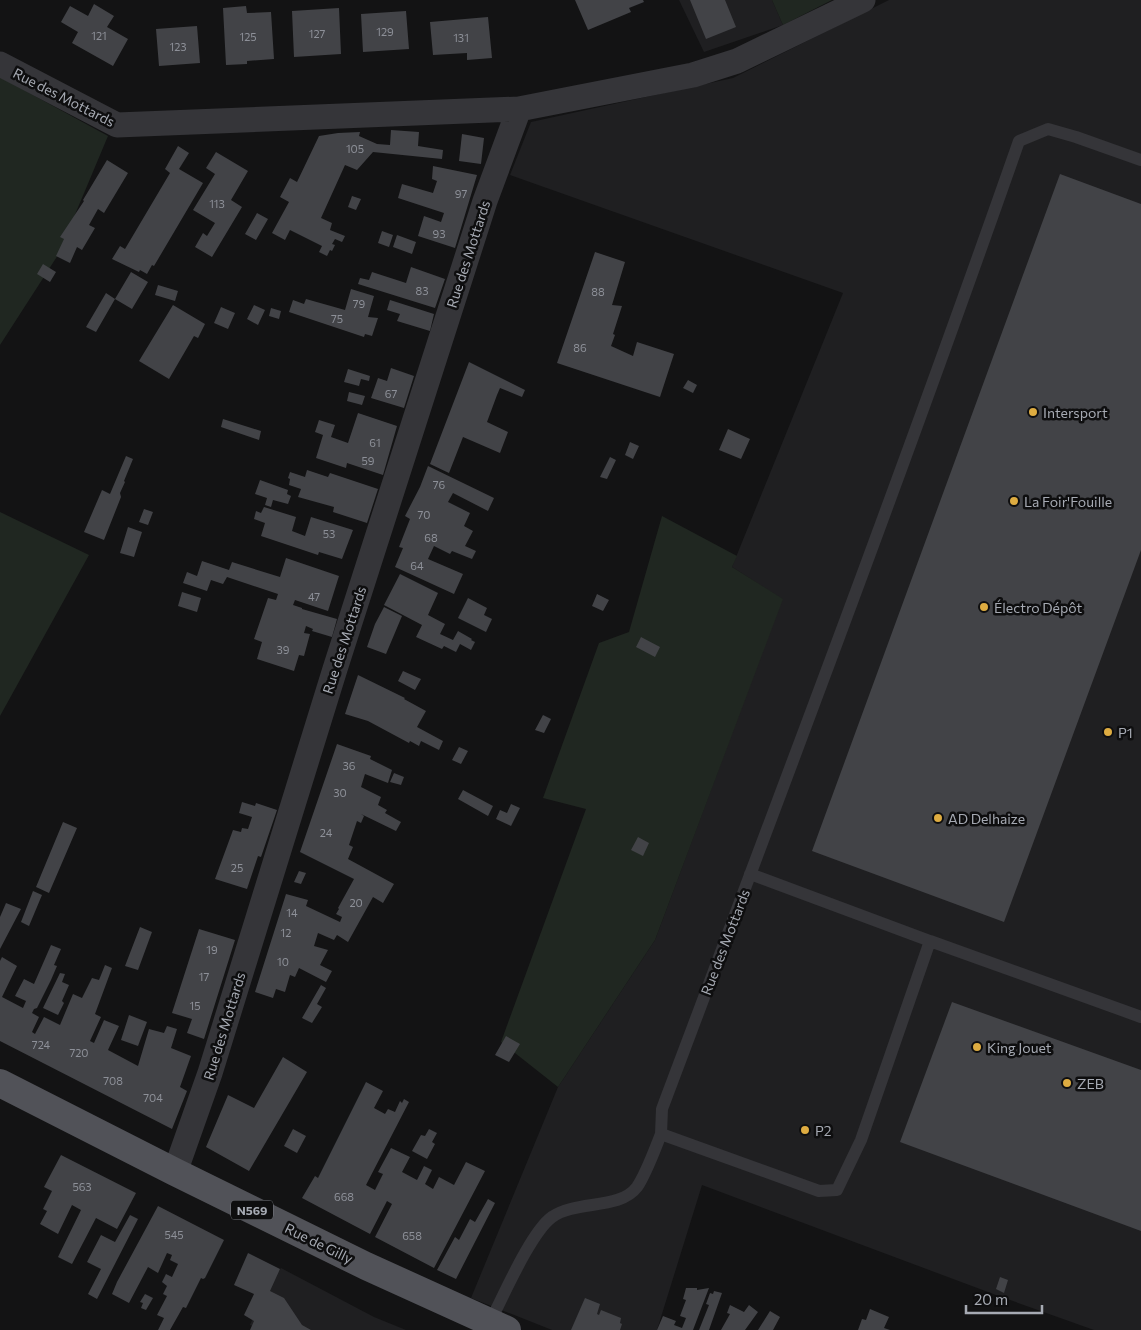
<svg xmlns="http://www.w3.org/2000/svg" width="1141" height="1330" font-family="Commissioner,sans-serif">
	<style>
		.built { fill: #1f1f21 }
		.green { fill: #202721 }
		.building { fill: #424347 }
		.lines { fill: none; stroke-linecap: round; stroke-linejoin: round }
		.lane { stroke: #353539; stroke-width: 12 }
		.street { stroke: #353539; stroke-width: 25 }
		.primary { stroke: #515258; stroke-width: 28 }
		.poi-dot { fill: #deac41; stroke: #0e0e0f; stroke-width: 2 }
		.labels { text-anchor: middle; dominant-baseline: central; stroke-width: 5; stroke-linejoin: round; paint-order: stroke }
		.number-label { font-size: 11px; fill: #8d9098 }
		.shield { fill: #0e0e0f; stroke: #787b82; stroke-width: 1 }
		.shield-label { font-size: 12px; font-weight: bold; fill: #a6aab3 }
		.street-label { font-size: 14px; fill: #a6aab3; stroke: #0e0e0f }
		.poi-label { font-size: 14px; fill: #a6aab3; stroke: #0e0e0f; text-anchor: start }
	</style>
	<rect width="100%" height="100%" fill="#131314"/>
	<path class="built" d="M 679,0 L 772,0 L 783,25 L 704,52 Z
		M 889,0 L 1141,0 L 1141,1330 L 1094,1330 L 996,1295 L 702,1185 L 657,1330 L 552,1330 L 471,1298 L 558,1087 L 655,940 L 782,599 L 732,567 L 843,293 L 510,175 L 531,122 L 733,78 Z
		M 281,1268 L 374,1317 L 406,1330 L 261,1330 L 250,1325 L 265,1290 Z"/>
	<path class="green" d="M 772,0 L 832,0 L 783,25 Z
		M 0,77 L 108,136 L 58,255 L 0,345 Z
		M 0,512 L 89,555 L 0,716 Z
		M 662,516 L 737,556 L 732,567 L 783,599 L 655,940 L 558,1087 L 501,1042 L 586,809 L 543,798 L 599,643 L 629,632 Z"/>
	<path class="building" d="M 575,0 L 643,0 L 644,2 L 629,8 L 631,12 L 588,30 Z
		M 690,0 L 725,0 L 736,27 L 706,39 Z
		M 94,4 L 114,16 L 107,27 L 128,39 L 113,66 L 72,43 L 78,32 L 61,22 L 70,6 L 88,16 Z
		M 246,6 L 247,13 L 271,12 L 274,59 L 247,61 L 247,64 L 226,65 L 223,8 Z
		M 339,8 L 341,54 L 294,57 L 292,11 Z
		M 406,11 L 409,49 L 363,52 L 361,14 Z
		M 488,17 L 492,58 L 467,60 L 467,53 L 433,55 L 430,22 Z
		M 197,26 L 200,63 L 159,66 L 156,29 Z
		M 391,130 L 419,132 L 418,146 L 443,150 L 442,159 L 373,152 L 357,170 L 345,165 L 321,218 L 332,223 L 330,230 L 345,236 L 342,242 L 335,239 L 332,244 L 335,245 L 332,251 L 330,250 L 327,256 L 319,252 L 322,246 L 290,230 L 285,240 L 272,233 L 289,202 L 280,197 L 290,178 L 297,182 L 319,136 L 338,133 L 360,132 L 359,136 L 377,144 L 390,145 Z
		M 462,134 L 484,138 L 481,164 L 459,161 Z
		M 178,146 L 189,153 L 179,169 L 203,183 L 154,266 L 152,265 L 147,274 L 140,270 L 139,272 L 112,259 L 120,246 L 125,249 L 170,173 L 165,169 Z
		M 216,152 L 248,171 L 231,200 L 242,207 L 212,257 L 195,247 L 203,233 L 207,236 L 215,223 L 193,210 L 215,174 L 206,168 Z
		M 107,160 L 128,173 L 104,213 L 98,209 L 89,225 L 95,228 L 82,250 L 77,247 L 70,263 L 56,256 L 64,239 L 60,237 L 84,201 L 83,200 Z
		M 433,166 L 477,175 L 455,248 L 418,236 L 424,216 L 441,222 L 444,213 L 398,198 L 402,184 L 433,193 L 437,181 L 432,179 Z
		M 1060,174 L 1141,204 L 1141,550 L 1004,922 L 812,851 Z
		M 352,196 L 361,199 L 356,210 L 348,207 Z
		M 257,213 L 268,219 L 256,240 L 245,234 Z
		M 382,231 L 393,235 L 389,247 L 378,243 Z
		M 397,235 L 416,242 L 412,254 L 393,247 Z
		M 595,252 L 625,262 L 612,305 L 622,306 L 613,334 L 615,335 L 611,346 L 633,356 L 637,342 L 674,354 L 660,397 L 557,363 Z
		M 43,264 L 56,272 L 50,282 L 37,274 Z
		M 411,267 L 445,279 L 435,308 L 358,284 L 360,278 L 369,280 L 372,272 L 406,283 Z
		M 131,272 L 148,282 L 132,309 L 115,299 Z
		M 158,285 L 178,291 L 175,301 L 155,295 Z
		M 351,289 L 374,296 L 368,317 L 378,318 L 372,336 L 365,334 L 364,337 L 289,312 L 293,300 L 304,304 L 306,299 L 345,310 Z
		M 106,293 L 115,299 L 96,332 L 86,327 Z
		M 390,300 L 434,314 L 430,331 L 397,321 L 400,314 L 387,310 Z
		M 173,305 L 205,324 L 198,338 L 194,336 L 169,379 L 139,361 Z
		M 254,305 L 265,310 L 258,325 L 247,319 Z
		M 221,307 L 235,313 L 228,329 L 214,323 Z
		M 271,308 L 281,311 L 279,319 L 269,316 Z
		M 469,362 L 525,390 L 522,397 L 500,388 L 497,395 L 487,422 L 508,432 L 500,453 L 463,437 L 449,473 L 430,464 Z
		M 391,368 L 414,376 L 404,408 L 371,398 L 378,378 L 387,381 Z
		M 348,369 L 370,376 L 369,381 L 361,379 L 359,386 L 344,382 Z
		M 688,380 L 697,385 L 693,393 L 683,388 Z
		M 349,392 L 365,396 L 362,405 L 347,401 Z
		M 358,413 L 397,426 L 383,475 L 347,463 L 346,468 L 316,458 L 323,435 L 315,432 L 319,420 L 335,425 L 331,437 L 348,443 Z
		M 223,419 L 261,431 L 259,440 L 221,427 Z
		M 728,429 L 750,439 L 741,459 L 719,450 Z
		M 630,442 L 639,446 L 633,459 L 625,455 Z
		M 126,456 L 133,459 L 124,481 L 125,482 L 120,493 L 121,497 L 104,540 L 84,532 L 102,490 L 110,494 Z
		M 610,457 L 616,460 L 607,479 L 600,477 Z
		M 428,466 L 494,498 L 488,511 L 453,493 L 448,502 L 470,513 L 464,526 L 473,531 L 465,546 L 476,551 L 472,559 L 452,551 L 450,554 L 434,546 L 428,559 L 463,574 L 454,594 L 395,567 L 403,548 L 399,547 L 410,519 L 405,516 L 420,487 Z
		M 307,470 L 328,477 L 330,473 L 378,489 L 367,523 L 333,512 L 334,507 L 298,497 L 301,489 L 289,485 L 290,479 L 288,478 L 290,472 L 305,477 Z
		M 260,480 L 288,490 L 287,494 L 291,496 L 288,504 L 273,500 L 271,507 L 265,505 L 267,498 L 255,494 Z
		M 264,507 L 296,517 L 292,531 L 305,536 L 311,517 L 353,530 L 342,559 L 319,552 L 318,555 L 261,536 L 265,523 L 254,519 L 256,511 L 261,513 Z
		M 144,509 L 153,512 L 148,525 L 139,522 Z
		M 128,527 L 142,532 L 134,557 L 120,553 Z
		M 286,558 L 339,576 L 328,611 L 295,600 L 293,605 L 302,608 L 302,609 L 337,619 L 332,637 L 312,631 L 313,629 L 306,626 L 304,633 L 310,634 L 304,656 L 299,655 L 294,671 L 257,659 L 262,642 L 254,639 L 268,598 L 276,600 L 278,594 L 227,577 L 223,584 L 211,580 L 207,591 L 183,583 L 187,572 L 197,576 L 202,561 L 229,570 L 232,562 L 280,577 Z
		M 400,574 L 438,593 L 428,615 L 445,624 L 440,634 L 453,640 L 458,631 L 472,639 L 471,640 L 475,642 L 471,650 L 460,644 L 456,652 L 444,646 L 442,649 L 416,637 L 422,625 L 384,605 Z
		M 182,592 L 201,598 L 197,612 L 178,606 Z
		M 597,594 L 609,600 L 603,611 L 592,606 Z
		M 468,598 L 487,608 L 484,615 L 492,619 L 486,632 L 458,618 Z
		M 384,607 L 402,616 L 386,654 L 367,647 L 375,624 Z
		M 641,637 L 660,647 L 655,657 L 636,647 Z
		M 403,671 L 421,679 L 415,690 L 398,681 Z
		M 358,675 L 405,698 L 404,699 L 426,711 L 417,727 L 443,741 L 439,750 L 421,741 L 419,746 L 410,741 L 409,743 L 368,721 L 345,714 Z
		M 543,715 L 551,719 L 544,733 L 535,730 Z
		M 337,744 L 371,756 L 370,759 L 392,770 L 388,783 L 365,774 L 361,787 L 381,797 L 378,805 L 387,810 L 385,813 L 401,822 L 396,831 L 361,814 L 364,816 L 361,823 L 357,821 L 349,845 L 353,847 L 348,859 L 394,884 L 383,903 L 373,897 L 348,942 L 337,935 L 334,940 L 318,933 L 314,946 L 328,950 L 320,965 L 332,971 L 326,982 L 299,968 L 295,977 L 290,975 L 285,992 L 276,989 L 273,998 L 255,992 L 286,894 L 308,900 L 306,906 L 340,922 L 342,917 L 336,914 L 339,909 L 338,908 L 354,879 L 300,852 Z
		M 459,747 L 468,751 L 461,764 L 452,760 Z
		M 394,773 L 404,777 L 401,785 L 390,782 Z
		M 463,790 L 493,806 L 488,816 L 458,799 Z
		M 242,802 L 255,806 L 256,803 L 277,810 L 261,857 L 258,856 L 247,889 L 215,879 L 233,830 L 241,832 L 242,828 L 248,829 L 252,817 L 239,813 Z
		M 511,804 L 520,808 L 511,826 L 496,819 L 500,810 L 507,813 Z
		M 63,822 L 77,828 L 49,893 L 36,887 Z
		M 638,837 L 649,843 L 643,856 L 631,850 Z
		M 299,871 L 306,873 L 301,884 L 294,882 Z
		M 33,891 L 42,895 L 29,926 L 21,922 Z
		M 6,903 L 21,909 L 0,949 L 0,917 Z
		M 140,927 L 152,932 L 138,970 L 125,966 Z
		M 199,929 L 235,940 L 204,1039 L 187,1033 L 192,1019 L 172,1013 Z
		M 51,945 L 61,949 L 54,965 L 57,966 L 51,980 L 37,1008 L 34,1009 L 32,1013 L 39,1017 L 32,1032 L 35,1034 L 44,1017 L 60,1025 L 73,994 L 82,998 L 92,978 L 99,980 L 105,965 L 112,968 L 95,1014 L 101,1017 L 90,1041 L 94,1043 L 104,1020 L 119,1026 L 108,1050 L 138,1066 L 149,1029 L 164,1033 L 167,1026 L 177,1029 L 171,1048 L 191,1056 L 180,1087 L 187,1091 L 172,1129 L 0,1041 L 0,961 L 2,957 L 17,966 L 2,997 L 23,1008 L 26,1001 L 15,996 L 24,979 L 34,984 Z
		M 60,973 L 65,974 L 62,982 L 69,985 L 62,1001 L 64,1003 L 58,1015 L 43,1008 Z
		M 321,985 L 326,988 L 317,1004 L 322,1007 L 312,1023 L 302,1018 Z
		M 952,1002 L 1141,1070 L 1141,1231 L 900,1142 Z
		M 129,1015 L 147,1022 L 138,1046 L 121,1040 Z
		M 506,1036 L 520,1044 L 509,1062 L 495,1055 Z
		M 283,1057 L 307,1072 L 249,1171 L 206,1147 L 228,1095 L 254,1108 Z
		M 366,1082 L 383,1091 L 374,1108 L 385,1114 L 388,1109 L 395,1112 L 400,1101 L 402,1103 L 404,1099 L 409,1102 L 366,1185 L 375,1190 L 383,1174 L 378,1172 L 391,1148 L 410,1157 L 402,1172 L 417,1180 L 424,1166 L 432,1170 L 425,1184 L 433,1189 L 439,1177 L 454,1185 L 466,1162 L 485,1171 L 434,1268 L 375,1237 L 392,1204 L 387,1201 L 370,1234 L 302,1198 L 315,1176 L 318,1178 Z
		M 293,1129 L 306,1136 L 297,1153 L 284,1146 Z
		M 429,1129 L 437,1133 L 432,1142 L 435,1144 L 427,1159 L 412,1151 L 421,1135 L 425,1136 Z
		M 61,1155 L 136,1193 L 117,1229 L 96,1218 L 72,1264 L 58,1257 L 81,1210 L 72,1205 L 58,1234 L 40,1224 L 47,1211 L 43,1209 L 52,1191 L 44,1187 Z
		M 488,1199 L 495,1203 L 456,1279 L 437,1270 L 455,1237 L 459,1240 L 470,1219 L 475,1222 Z
		M 158,1206 L 224,1240 L 205,1278 L 203,1279 L 201,1278 L 186,1308 L 183,1307 L 170,1330 L 158,1330 L 164,1318 L 157,1315 L 167,1296 L 163,1294 L 167,1286 L 162,1282 L 166,1274 L 172,1277 L 178,1264 L 170,1260 L 172,1255 L 167,1253 L 158,1273 L 148,1267 L 129,1303 L 112,1294 L 117,1282 Z
		M 130,1215 L 138,1219 L 97,1299 L 88,1294 L 101,1269 L 87,1262 L 101,1235 L 115,1242 Z
		M 248,1253 L 280,1269 L 270,1291 L 284,1298 L 302,1325 L 311,1330 L 250,1330 L 254,1321 L 244,1315 L 254,1294 L 234,1285 Z
		M 1000,1277 L 1008,1280 L 1004,1293 L 996,1289 Z
		M 686,1288 L 697,1288 L 697,1290 L 709,1288 L 693,1330 L 657,1330 L 663,1316 L 676,1321 L 674,1325 L 682,1328 L 686,1318 L 680,1316 L 686,1300 L 683,1299 Z
		M 714,1291 L 722,1293 L 709,1330 L 699,1330 L 709,1305 L 706,1304 L 710,1293 L 713,1294 Z
		M 145,1294 L 153,1298 L 146,1310 L 141,1308 L 143,1303 L 140,1302 Z
		M 585,1298 L 600,1304 L 597,1314 L 599,1315 L 601,1310 L 621,1318 L 620,1323 L 622,1324 L 620,1330 L 571,1330 Z
		M 730,1305 L 744,1312 L 749,1305 L 758,1312 L 745,1330 L 721,1330 L 730,1314 L 727,1313 Z
		M 870,1309 L 889,1317 L 884,1328 L 890,1330 L 858,1330 L 862,1319 L 866,1320 Z
		M 770,1311 L 780,1317 L 773,1330 L 758,1330 Z"/>
	<g class="lines">
		<path class="lane" d="M 750,874 L 930,941
			M 661,1134 L 662,1109 C 783,787 905,466 1019,141 L 1048,129 L 1076,137 L 1141,160
			M 490,1322 C 503,1297 531,1232 552,1217 C 576,1200 620,1210 637,1187 C 646,1174 655,1149 661,1134 L 819,1191 L 837,1190 L 861,1140 L 930,941 L 1141,1017"/>
		<path class="street" d="M 0,64 L 117,125 L 519,109 L 693,75 L 737,61 L 863,0
			M 175,1172 L 210,1073 L 335,669 L 485,201 L 519,109"/>
		<path class="primary" d="M 0,1083 L 175,1172 L 366,1266 L 507,1330"/>
	</g>
	<g class="poi-dot">
		<circle cx="1033" cy="412" r="5"/>
		<circle cx="1014" cy="501" r="5"/>
		<circle cx="984" cy="607" r="5"/>
		<circle cx="1108" cy="732" r="5"/>
		<circle cx="938" cy="818" r="5"/>
		<circle cx="977" cy="1047" r="5"/>
		<circle cx="1067" cy="1083" r="5"/>
		<circle cx="805" cy="1130" r="5"/>
	</g>
	<g class="labels">
		<g class="number-label">
			<text x="385" y="31">129</text>
			<text x="317" y="33">127</text>
			<text x="99" y="35">121</text>
			<text x="248" y="36">125</text>
			<text x="461" y="37">131</text>
			<text x="178" y="46">123</text>
			<text x="355" y="148">105</text>
			<text x="461" y="193">97</text>
			<text x="217" y="203">113</text>
			<text x="439" y="233">93</text>
			<text x="422" y="290">83</text>
			<text x="598" y="291">88</text>
			<text x="359" y="303">79</text>
			<text x="337" y="318">75</text>
			<text x="580" y="347">86</text>
			<text x="391" y="393">67</text>
			<text x="375" y="442">61</text>
			<text x="368" y="460">59</text>
			<text x="439" y="484">76</text>
			<text x="424" y="514">70</text>
			<text x="329" y="533">53</text>
			<text x="431" y="537">68</text>
			<text x="417" y="565">64</text>
			<text x="314" y="596">47</text>
			<text x="283" y="649">39</text>
			<text x="349" y="765">36</text>
			<text x="340" y="792">30</text>
			<text x="326" y="832">24</text>
			<text x="237" y="867">25</text>
			<text x="356" y="902">20</text>
			<text x="292" y="912">14</text>
			<text x="286" y="932">12</text>
			<text x="212" y="949">19</text>
			<text x="283" y="961">10</text>
			<text x="204" y="976">17</text>
			<text x="195" y="1005">15</text>
			<text x="41" y="1044">724</text>
			<text x="79" y="1052">720</text>
			<text x="113" y="1080">708</text>
			<text x="153" y="1097">704</text>
			<text x="82" y="1186">563</text>
			<text x="344" y="1196">668</text>
			<text x="174" y="1234">545</text>
			<text x="412" y="1235">658</text>
		</g>
		<rect class="shield" x="231" y="1200.5" width="42" height="19" rx="4"/>
		<g class="shield-label">
			<text x="252" y="1210">N569</text>
		</g>
		<g class="street-label">
			<text transform="translate(64 97) rotate(27)">Rue des Mottards</text>
			<text transform="translate(468 254) rotate(-72)">Rue des Mottards</text>
			<text transform="translate(344 640) rotate(-72)">Rue des Mottards</text>
			<text transform="translate(725 942) rotate(-69)">Rue des Mottards</text>
			<text transform="translate(224 1026) rotate(-73)">Rue des Mottards</text>
			<text transform="translate(319 1243) rotate(26)">Rue de Gilly</text>
		</g>
		<g class="poi-label">
			<text x="1043" y="412">Intersport</text>
			<text x="1024" y="501">La Foir'Fouille</text>
			<text x="994" y="607">Électro Dépôt</text>
			<text x="1118" y="732">P1</text>
			<text x="948" y="818">AD Delhaize</text>
			<text x="987" y="1047">King Jouet</text>
			<text x="1077" y="1083">ZEB</text>
			<text x="815" y="1130">P2</text>
		</g>
	</g>
	<path d="M966 1305v8h76v-8" fill="none" stroke="#a6aab3" stroke-width="2.5"/>
	<text x="974" y="1305" font-size="15" fill="#a6aab3" stroke="#0e0e0f" stroke-width="4" paint-order="stroke">20 m</text>
</svg>
